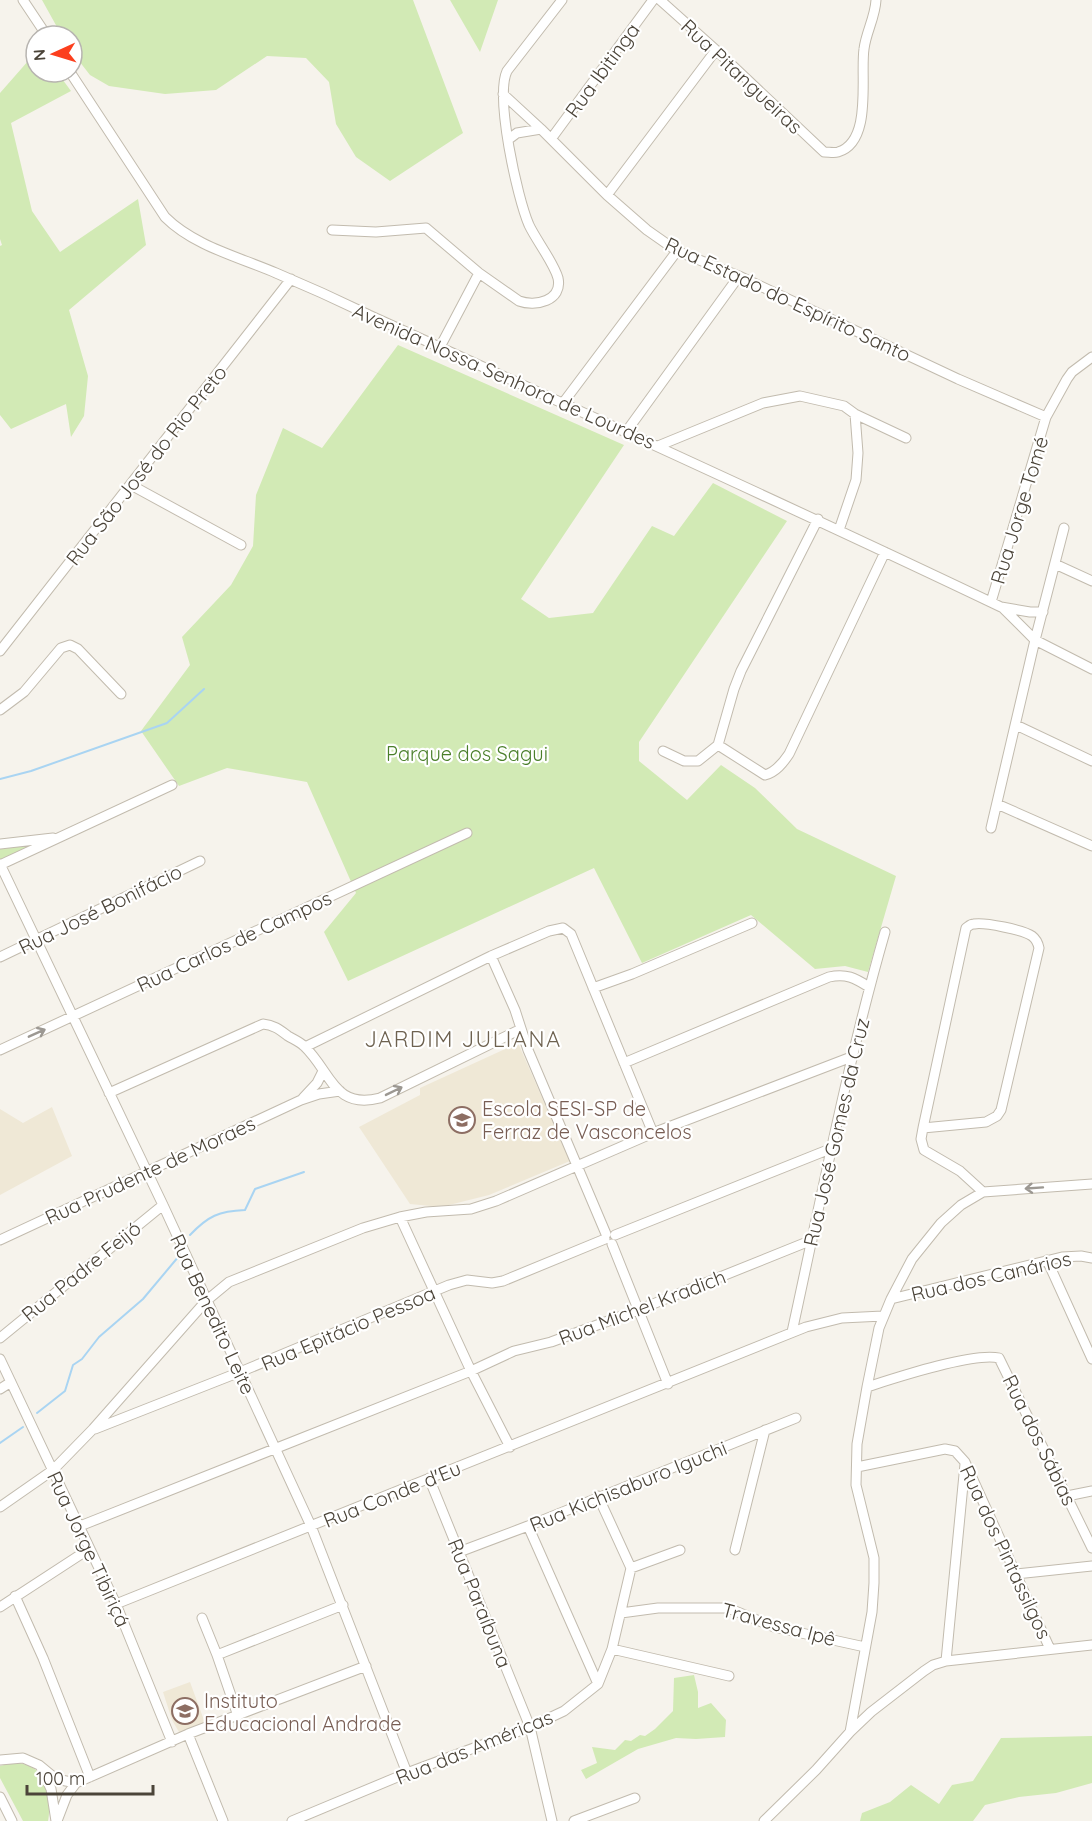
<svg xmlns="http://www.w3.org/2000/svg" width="1092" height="1821" font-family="Quicksand,sans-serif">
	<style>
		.education { fill: #efe8d6 }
		.green { fill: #d2eab5 }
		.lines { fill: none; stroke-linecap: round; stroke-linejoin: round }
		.stream { stroke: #a9d4f2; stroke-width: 2 }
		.minor-casing { stroke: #c2bbae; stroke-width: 11 }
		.minor { stroke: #fff; stroke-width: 9 }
		.oneway { stroke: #9c9892 }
		.labels { text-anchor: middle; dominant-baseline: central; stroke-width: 4.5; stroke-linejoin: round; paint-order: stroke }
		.street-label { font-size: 20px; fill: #4b4439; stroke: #fff }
		.park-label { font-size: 20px; fill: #4a7f2a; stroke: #fff }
		.education-label { font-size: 20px; fill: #785e54; stroke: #fff; text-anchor: start }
		.quarter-label { font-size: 22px; letter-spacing: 1.5px; fill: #6e6250; stroke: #fff }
	</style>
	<rect width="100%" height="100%" fill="#f6f3ec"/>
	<path class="education" d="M 518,1043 L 570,1161 L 489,1195 L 441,1207 L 410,1204 L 359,1127 L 420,1095 L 420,1088 Z
		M 52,1107 L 72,1156 L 0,1195 L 0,1109 L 23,1123 Z
		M 190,1682 L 205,1723 L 185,1732 L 179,1732 L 172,1720 L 163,1692 Z"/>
	<path class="green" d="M 42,0 L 413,0 L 463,133 L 390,181 L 356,157 L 336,124 L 329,82 L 306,58 L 267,56 L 216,90 L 165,94 L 109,86 L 90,75 L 72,52 L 72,36 L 62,36 Z
		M 450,0 L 498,0 L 480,52 Z
		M 36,52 L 36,72 L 57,72 L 71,91 L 11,123 L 32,211 L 60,252 L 138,199 L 146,245 L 69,310 L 88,376 L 84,416 L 71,437 L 66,404 L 11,429 L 0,415 L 0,246 L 2,245 L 0,239 L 0,93 Z
		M 398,345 L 624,445 L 521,599 L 549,618 L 593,613 L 652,526 L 674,536 L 713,483 L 787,521 L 639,742 L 639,761 L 687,800 L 721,765 L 755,788 L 797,829 L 896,876 L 868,972 L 845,966 L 815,969 L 751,915 L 642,963 L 594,868 L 348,981 L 324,932 L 356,893 L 307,782 L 227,768 L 179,786 L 141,731 L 190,665 L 182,637 L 231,585 L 253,546 L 256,495 L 283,428 L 322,448 Z
		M 59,838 L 2,863 L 0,859 L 0,845 Z
		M 694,1675 L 698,1692 L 698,1708 L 711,1703 L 726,1720 L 725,1737 L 696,1739 L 676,1738 L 638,1749 L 586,1779 L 581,1770 L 597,1763 L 592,1747 L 615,1750 L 625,1740 L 631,1741 L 640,1735 L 645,1736 L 655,1729 L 673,1711 L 674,1678 Z
		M 1092,1736 L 1092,1783 L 1056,1793 L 1019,1797 L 985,1805 L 973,1821 L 860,1821 L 862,1813 L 890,1802 L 911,1785 L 939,1804 L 952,1785 L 973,1781 L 1001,1738 Z
		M 16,1762 C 37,1767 43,1772 47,1793 C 49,1803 50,1811 48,1821 L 23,1821 L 0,1778 L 0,1766 Z"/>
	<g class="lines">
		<path class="stream" d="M 0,779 L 31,771 L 167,723 L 204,689
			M 190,1235 C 208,1216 219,1211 245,1210 L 255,1189 L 304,1172
			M 37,1413 L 65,1391 L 73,1365 L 82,1359 L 99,1337 L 143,1299 L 179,1256
			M 0,1443 L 23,1427"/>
		<defs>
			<path id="minor" d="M 23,0 L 47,36
				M 660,0 L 716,50 L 824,152 C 829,152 834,153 838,152 C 873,142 860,75 864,49 C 866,32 875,18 876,0
				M 70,72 L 165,217 C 194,246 239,257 276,273 C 307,286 338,300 369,315 C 580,411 792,507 1001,607 L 1030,612 L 1043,612
				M 503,94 L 541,129 L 607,195 L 647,230 L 677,251 L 739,276 L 958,379 L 1046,417
				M 509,139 L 517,133 L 541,129
				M 551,139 L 653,0
				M 607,195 L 716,50
				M 332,230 L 376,232 L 426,228 L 479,273 L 519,301 C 535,307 563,301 558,278 C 554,263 536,240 529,225 C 517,197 495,97 507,71 L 562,0
				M 440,347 L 479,273
				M 563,403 L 677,251
				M 626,432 L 739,276
				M 658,446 L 763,403 L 800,396 L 844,406 L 855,414 L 906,438
				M 131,485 L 241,545
				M 839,530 L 856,480 L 858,453 L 855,414
				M 1055,564 L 1092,581
				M 991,602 L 1046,417 L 1067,379 L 1072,372 L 1092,357
				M 1003,608 L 1035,640 L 1092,669
				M 0,651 L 291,279
				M 0,710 L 24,692 L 61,648 L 70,645 L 78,649 L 121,694
				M 1016,725 L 1092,761
				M 718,745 L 765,775 C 776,772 783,763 789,754 L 885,552
				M 718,745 L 734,689 L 741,671 L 818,519
				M 663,751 L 684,761 L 698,761 L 718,745
				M 997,804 L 1092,846
				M 991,828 L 1035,640 L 1064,528
				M 0,844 L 53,838
				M 0,864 L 163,1205 L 311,1526 L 407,1773
				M 0,865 L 172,785
				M 491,956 L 515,1010 L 528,1050 L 606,1234
				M 0,957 L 200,861
				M 593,988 L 632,974 L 752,923
				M 305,1047 L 491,956 L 549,931 L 563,928 L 571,934 L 653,1133
				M 0,1050 L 467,833
				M 624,1063 L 829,977 C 846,973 855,978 869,987
				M 109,1093 L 263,1024 C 274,1025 280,1030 288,1036 C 293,1039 300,1042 304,1046 C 331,1071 333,1110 380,1098 L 521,1029
				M 303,1098 L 317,1083 L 323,1071
				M 923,1128 L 986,1122 L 997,1116 L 1001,1110 L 1039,948 C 1038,943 1036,939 1032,936 C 1024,930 984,922 974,924 C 970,924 969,926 966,928 L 923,1128 L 921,1139 L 924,1150 L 960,1171 L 983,1192
				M 400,1217 L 471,1371 L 510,1447
				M 615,1235 L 830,1149
				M 0,1240 L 301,1100 L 319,1094 L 340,1091
				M 612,1244 L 668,1384
				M 1047,1260 L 1092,1359
				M 891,1299 L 1062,1257 L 1081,1256 L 1092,1258
				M 792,1332 C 821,1199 847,1064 885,932
				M 0,1338 L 163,1205
				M 0,1359 L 116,1604 L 172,1742
				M 867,1387 C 895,1378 973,1352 999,1358 L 1092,1548
				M 0,1389 L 11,1382
				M 95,1429 L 240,1372 L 449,1285 L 467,1280 L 492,1283 L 503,1281 L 605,1239
				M 857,1467 L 945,1449 L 955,1451 L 965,1462 L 1050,1649
				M 429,1478 L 530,1727 L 552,1821
				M 1067,1496 L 1092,1491
				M 0,1507 L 53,1470 L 93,1429 L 206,1301 L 229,1282 L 363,1228 L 400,1217 L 426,1212 L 471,1209 L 496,1201 L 653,1133 L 854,1056
				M 80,1526 L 471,1371 L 514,1351 L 551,1342 L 638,1310 L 812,1240
				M 528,1526 L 598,1684
				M 735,1550 L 765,1430
				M 459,1552 L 528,1526 L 796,1418
				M 631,1568 L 680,1550
				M 1016,1574 L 1092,1566
				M 15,1596 L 43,1658 L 90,1777
				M 116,1604 L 806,1327 L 842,1318 L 883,1316
				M 0,1607 L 89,1549
				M 621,1613 L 658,1608 L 728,1608 L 774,1627 L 865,1647
				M 202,1618 L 217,1655 L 238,1716
				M 612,1649 L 729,1676
				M 217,1655 L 343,1605
				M 946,1661 L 965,1464
				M 850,1732 L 872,1612 L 874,1583 L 874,1558 L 856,1485 L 857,1444 L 867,1387 L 879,1328 L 891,1299 L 912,1259 L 941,1223 L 961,1205 L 983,1192 L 1092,1184
				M 188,1734 L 223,1821
				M 0,1760 L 23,1758 L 39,1765 L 56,1779 L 76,1783
				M 43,1772 L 51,1789 L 56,1821
				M 0,1797 L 12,1821
				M 57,1821 L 67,1795 L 76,1783 L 188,1734 L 366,1666
				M 292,1821 L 407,1773 L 530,1727 L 564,1711 L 598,1684 L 612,1649 L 631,1568 L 598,1496
				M 574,1821 L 635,1798
				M 764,1821 L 816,1770 L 850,1732 L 871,1712 L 924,1671 L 933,1665 L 946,1661 L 1092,1645"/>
		</defs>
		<use href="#minor" class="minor-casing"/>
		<use href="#minor" class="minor"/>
	</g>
	<defs><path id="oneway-shaft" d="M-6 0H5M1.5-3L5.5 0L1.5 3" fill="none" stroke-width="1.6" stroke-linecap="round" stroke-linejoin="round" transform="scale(1.5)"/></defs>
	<g class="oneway">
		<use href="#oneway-shaft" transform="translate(37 1033) rotate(-24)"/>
		<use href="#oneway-shaft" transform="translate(394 1091) rotate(-26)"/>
		<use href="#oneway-shaft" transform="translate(1034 1188) rotate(176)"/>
	</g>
	<defs>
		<symbol id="school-ring" viewBox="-11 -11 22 22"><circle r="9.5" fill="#fff" stroke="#8d6e63" stroke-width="1.5"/><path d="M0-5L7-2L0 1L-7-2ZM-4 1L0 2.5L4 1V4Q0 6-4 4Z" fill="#8d6e63"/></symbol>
	</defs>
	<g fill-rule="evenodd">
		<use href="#school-ring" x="447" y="1105" width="30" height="30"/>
		<use href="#school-ring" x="170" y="1696" width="30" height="30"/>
	</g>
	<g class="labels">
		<g class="street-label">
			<text transform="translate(602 70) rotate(-54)">Rua Ibitinga</text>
			<text transform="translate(742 76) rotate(43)">Rua Pitangueiras</text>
			<text transform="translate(788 299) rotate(25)">Rua Estado do Espírito Santo</text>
			<text transform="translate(504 376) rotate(24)">Avenida Nossa Senhora de Lourdes</text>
			<text transform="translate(146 465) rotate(-52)">Rua São José do Rio Preto</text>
			<text transform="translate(1019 510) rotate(-73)">Rua Jorge Tomé</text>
			<text transform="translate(100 909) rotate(-26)">Rua José Bonifácio</text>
			<text transform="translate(234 941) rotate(-25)">Rua Carlos de Campos</text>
			<text transform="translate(836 1132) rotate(-77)">Rua José Gomes da Cruz</text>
			<text transform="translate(150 1170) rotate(-25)">Rua Prudente de Moraes</text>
			<text transform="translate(81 1271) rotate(-39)">Rua Padre Feijó</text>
			<text transform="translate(991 1276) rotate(-13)">Rua dos Canários</text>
			<text transform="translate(642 1307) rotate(-21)">Rua Michel Kradich</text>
			<text transform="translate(213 1314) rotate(65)">Rua Benedito Leite</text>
			<text transform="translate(348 1328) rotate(-23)">Rua Epitácio Pessoa</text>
			<text transform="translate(1040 1440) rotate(64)">Rua dos Sábias</text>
			<text transform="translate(628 1486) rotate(-22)">Rua Kichisaburo Iguchi</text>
			<text transform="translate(392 1494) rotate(-22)">Rua Conde d'Eu</text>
			<text transform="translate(89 1549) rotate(65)">Rua Jorge Tibiriçá</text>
			<text transform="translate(1006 1552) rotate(65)">Rua dos Pintassilgos</text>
			<text transform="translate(480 1603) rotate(68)">Rua Paraíbuna</text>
			<text transform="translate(779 1624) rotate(15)">Travessa Ipê</text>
			<text transform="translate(474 1747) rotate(-22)">Rua das Américas</text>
		</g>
		<g class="park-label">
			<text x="467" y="753">Parque dos Sagui</text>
		</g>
		<g class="education-label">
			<text x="482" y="1108">Escola SESI-SP de<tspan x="482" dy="23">Ferraz de Vasconcelos</tspan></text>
			<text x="204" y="1700">Instituto<tspan x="204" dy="23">Educacional Andrade</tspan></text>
		</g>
		<g class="quarter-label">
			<text x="463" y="1039">JARDIM JULIANA</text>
		</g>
	</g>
	<g transform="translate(54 54) rotate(266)"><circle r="28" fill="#ffffff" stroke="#b7b4b0" stroke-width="1.5"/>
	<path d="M0-4.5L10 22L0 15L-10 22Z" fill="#fc3f1d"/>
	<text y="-9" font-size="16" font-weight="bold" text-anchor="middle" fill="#4b4439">N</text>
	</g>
	<path d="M27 1785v9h126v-9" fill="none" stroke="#4b4439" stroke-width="3"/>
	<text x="36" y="1785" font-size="18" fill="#4b4439" stroke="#ffffff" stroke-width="4.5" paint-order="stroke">100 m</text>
</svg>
